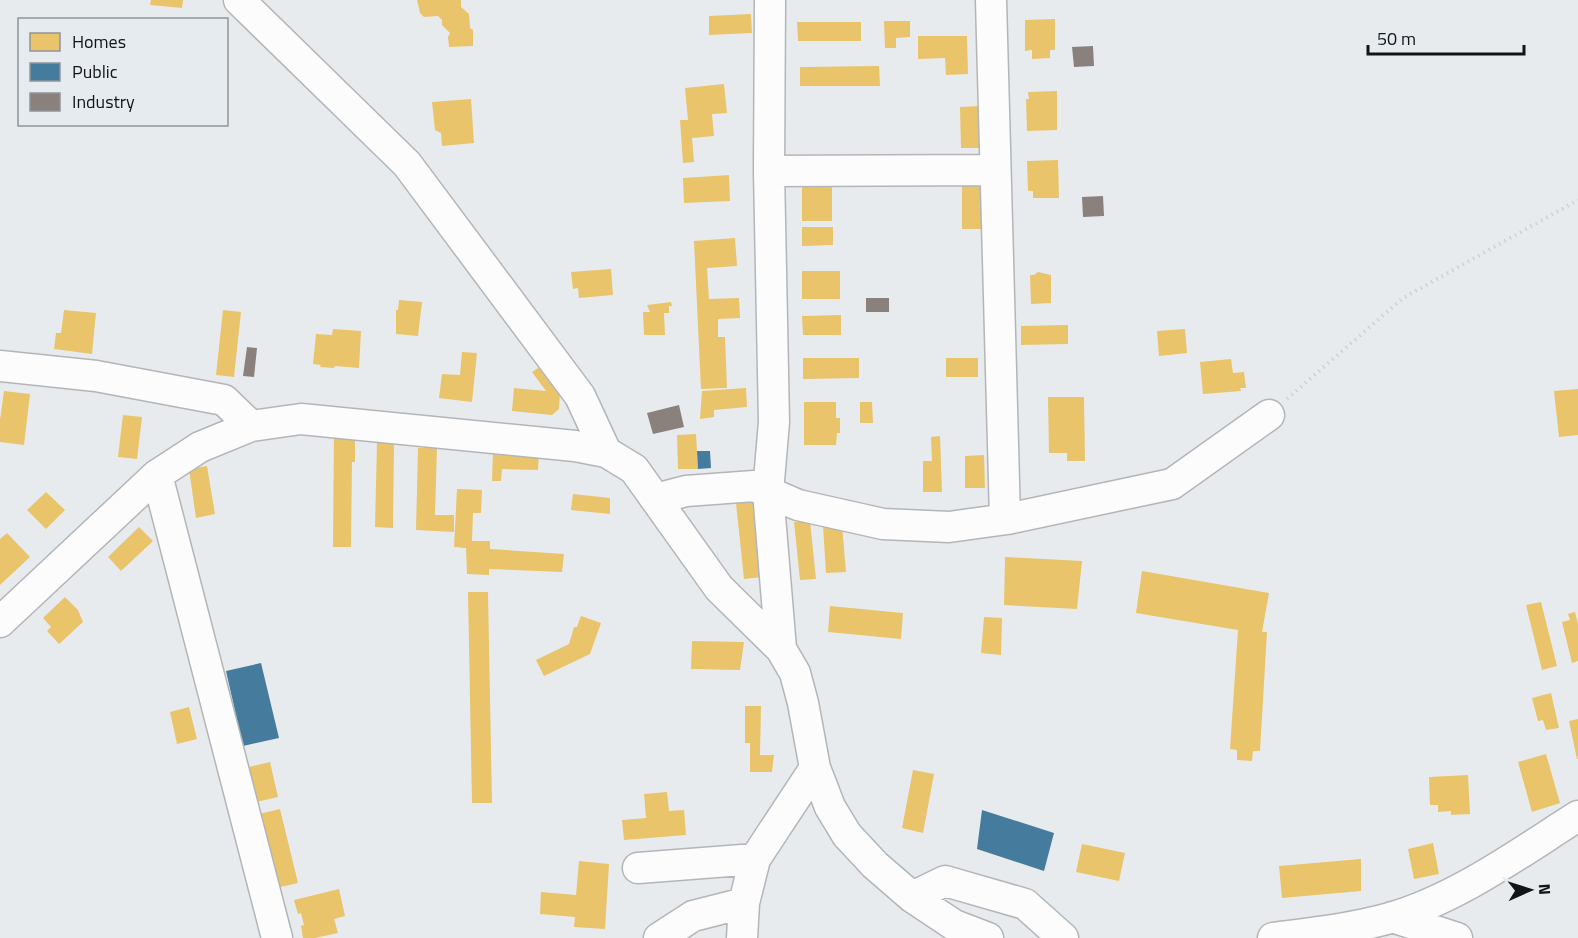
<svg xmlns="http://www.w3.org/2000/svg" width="1578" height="938" font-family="'Titillium Web',sans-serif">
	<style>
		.homes { fill: #e9c46a }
		.public { fill: #457b9d }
		.industry { fill: #8a817c }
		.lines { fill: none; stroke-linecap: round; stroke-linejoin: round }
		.minor-casing { stroke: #b3b5b8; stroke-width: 33 }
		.path { stroke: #d0d1d1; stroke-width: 4; stroke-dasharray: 1.5 4.5; stroke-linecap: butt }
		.minor { stroke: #fcfcfc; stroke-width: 30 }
	</style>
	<rect width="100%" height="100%" fill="#e8ebee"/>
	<path class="homes" d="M 151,0 L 183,0 L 182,8 L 150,5 Z
		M 417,0 L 461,0 L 461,7 L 469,14 L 470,28 L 473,30 L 473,46 L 449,47 L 448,37 L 450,33 L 442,25 L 442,20 L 438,16 L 424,17 L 420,13 Z
		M 751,14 L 752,33 L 709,35 L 709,16 Z
		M 1055,19 L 1055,50 L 1050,50 L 1050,58 L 1032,59 L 1032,50 L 1025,51 L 1025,20 Z
		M 884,21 L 910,21 L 910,37 L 896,38 L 896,48 L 885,48 Z
		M 797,22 L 861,22 L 861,41 L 798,41 Z
		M 918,36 L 967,36 L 968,74 L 946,75 L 945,58 L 918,59 Z
		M 879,66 L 880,86 L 800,86 L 800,67 Z
		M 724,84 L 727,113 L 712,114 L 714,136 L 692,138 L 694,162 L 683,163 L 680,120 L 688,120 L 685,88 Z
		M 1057,91 L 1057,130 L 1027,131 L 1026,99 L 1029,99 L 1028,92 Z
		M 471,99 L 474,143 L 442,146 L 441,133 L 435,130 L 432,102 Z
		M 979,106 L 980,148 L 961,148 L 960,107 Z
		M 1058,160 L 1059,198 L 1033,198 L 1033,191 L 1028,191 L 1027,161 Z
		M 729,175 L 730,201 L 684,203 L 683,178 Z
		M 802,183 L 832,183 L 832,221 L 802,221 Z
		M 962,185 L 981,185 L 982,229 L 962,229 Z
		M 802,227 L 833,227 L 833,245 L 802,246 Z
		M 735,238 L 737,266 L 707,268 L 709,299 L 739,298 L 740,318 L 718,319 L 718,337 L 725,337 L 727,388 L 701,389 L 694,241 Z
		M 611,269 L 613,295 L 579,298 L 578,288 L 573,289 L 571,272 Z
		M 802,271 L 840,271 L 840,299 L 802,299 Z
		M 1038,272 L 1051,275 L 1051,303 L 1031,304 L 1030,275 L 1034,275 Z
		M 399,300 L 422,302 L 418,336 L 396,334 L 396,310 L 398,310 Z
		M 671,302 L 672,306 L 669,306 L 669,313 L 664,313 L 665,335 L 644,335 L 643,312 L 650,312 L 647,305 Z
		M 64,310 L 96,313 L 92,354 L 54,349 L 56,333 L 61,333 Z
		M 223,310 L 241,312 L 234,377 L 216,375 Z
		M 841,315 L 841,335 L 803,335 L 802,316 Z
		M 1068,325 L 1068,344 L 1021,345 L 1021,326 Z
		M 333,329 L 361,331 L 359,368 L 335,366 L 334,368 L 320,367 L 321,365 L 313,364 L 316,334 L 332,335 Z
		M 1185,329 L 1187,353 L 1159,356 L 1157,331 Z
		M 462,352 L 477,353 L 472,402 L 439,398 L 442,374 L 460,375 Z
		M 803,358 L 859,358 L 859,378 L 803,379 Z
		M 946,358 L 978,358 L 978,377 L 946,377 Z
		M 1231,359 L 1233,373 L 1244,372 L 1246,388 L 1240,388 L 1241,391 L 1203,394 L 1200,362 Z
		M 541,366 L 560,392 L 559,409 L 552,415 L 512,411 L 514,388 L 546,391 L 532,372 Z
		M 746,388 L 747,407 L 714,410 L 714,417 L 700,419 L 702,391 Z
		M 1578,389 L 1578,435 L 1559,437 L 1554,391 Z
		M 4,391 L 30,394 L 24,445 L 0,442 L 0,420 Z
		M 1048,397 L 1084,397 L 1085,461 L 1067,461 L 1067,453 L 1049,453 Z
		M 804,402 L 836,402 L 836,418 L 840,418 L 840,433 L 837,433 L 836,445 L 804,445 Z
		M 860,402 L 872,402 L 873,423 L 860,423 Z
		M 123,415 L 142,417 L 137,459 L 118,457 Z
		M 334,431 L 355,433 L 355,462 L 352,462 L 351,547 L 333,547 Z
		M 696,434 L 698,469 L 678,469 L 677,435 Z
		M 940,436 L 942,492 L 923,492 L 923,461 L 932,461 L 931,437 Z
		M 377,442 L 394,443 L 393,528 L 375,527 Z
		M 418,448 L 437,448 L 435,515 L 454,515 L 454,532 L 416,530 Z
		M 493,451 L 539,453 L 538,470 L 502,469 L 501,481 L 492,481 Z
		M 984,455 L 985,488 L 965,488 L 965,456 Z
		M 207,466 L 215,514 L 196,518 L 189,469 Z
		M 457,489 L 482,490 L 481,513 L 473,513 L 472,541 L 490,541 L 490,549 L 564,554 L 562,572 L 489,569 L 489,575 L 467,574 L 466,548 L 454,547 Z
		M 46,492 L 65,510 L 46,529 L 27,510 Z
		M 573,494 L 610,498 L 610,514 L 571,510 Z
		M 754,502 L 762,577 L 744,579 L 736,503 Z
		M 810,521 L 816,579 L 800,580 L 794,522 Z
		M 842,525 L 846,572 L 826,573 L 823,526 Z
		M 139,527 L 153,541 L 121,571 L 108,557 Z
		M 7,533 L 30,557 L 0,585 L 0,539 Z
		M 1005,557 L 1082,561 L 1077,609 L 1004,605 Z
		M 1142,571 L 1269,593 L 1262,632 L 1267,632 L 1260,751 L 1253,751 L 1252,761 L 1237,760 L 1237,750 L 1230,749 L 1238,630 L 1136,613 Z
		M 468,592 L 488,592 L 492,803 L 472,803 Z
		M 65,597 L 78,610 L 83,622 L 59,644 L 47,631 L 51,627 L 43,618 Z
		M 1541,602 L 1557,666 L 1542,670 L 1526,605 Z
		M 830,606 L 903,613 L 901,639 L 828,632 Z
		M 1575,612 L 1578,624 L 1578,661 L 1572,663 L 1562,622 L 1570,620 L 1568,614 Z
		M 581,616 L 601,623 L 590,654 L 544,676 L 536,660 L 569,644 L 574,627 L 577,627 Z
		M 984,617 L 1002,618 L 1001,655 L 981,653 Z
		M 692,641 L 744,642 L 740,670 L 691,669 Z
		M 1551,693 L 1559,728 L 1546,730 L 1543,720 L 1538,721 L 1532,698 Z
		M 745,706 L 761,706 L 760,755 L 774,755 L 772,772 L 750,772 L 750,743 L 745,743 Z
		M 189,707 L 197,739 L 177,744 L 170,712 Z
		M 1578,719 L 1578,759 L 1577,759 L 1569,721 Z
		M 1546,754 L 1560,803 L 1532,812 L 1518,762 Z
		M 270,762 L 278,797 L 256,802 L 249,767 Z
		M 913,770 L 934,774 L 923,833 L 902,828 Z
		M 1468,775 L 1470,814 L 1451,815 L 1451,811 L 1438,812 L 1438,805 L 1430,805 L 1429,777 Z
		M 667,792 L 669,811 L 684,810 L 686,835 L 624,840 L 622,820 L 646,818 L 644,794 Z
		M 280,809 L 298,883 L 276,888 L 259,814 Z
		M 1433,843 L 1439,874 L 1414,879 L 1408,849 Z
		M 1082,844 L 1125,853 L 1119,881 L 1076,872 Z
		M 1361,859 L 1361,891 L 1282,898 L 1279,866 Z
		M 579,861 L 609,864 L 605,929 L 574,927 L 575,917 L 540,914 L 541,892 L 576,895 Z
		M 339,889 L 345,916 L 334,919 L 338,933 L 315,938 L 303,938 L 301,926 L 304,925 L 301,913 L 298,914 L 294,900 Z"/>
	<path class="public" d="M 697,451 L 710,451 L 711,468 L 698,469 Z
		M 261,663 L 279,738 L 243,746 L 226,671 Z
		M 982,810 L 1054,833 L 1044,871 L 977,849 Z"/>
	<path class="industry" d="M 1093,46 L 1094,66 L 1074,67 L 1072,47 Z
		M 1103,196 L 1104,216 L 1083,217 L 1082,197 Z
		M 866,298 L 889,298 L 889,312 L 866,312 Z
		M 247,347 L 257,348 L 254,377 L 243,376 Z
		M 679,405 L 684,427 L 653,434 L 647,413 Z"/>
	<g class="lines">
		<defs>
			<path id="minor" d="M 239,0 L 407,164 L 580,396 L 606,452
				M 770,0 L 769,171 L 774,422 L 768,492 L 781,649
				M 991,0 L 1005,519
				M 769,171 L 995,170
				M 0,366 L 96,376 L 224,400 L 251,426
				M 157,475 L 277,938
				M 656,499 L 686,491 L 754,486 L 798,505 L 883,524 L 949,527 L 1007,519 L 1172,484 L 1269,415
				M 0,622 L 157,475 L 200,447 L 251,426 L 301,419 L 575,446 L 606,452 L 634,469 L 719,588 L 781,649 L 795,673 L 803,703 L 815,768 L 830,807 L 847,835 L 875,865 L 912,897 L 954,925 L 988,938
				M 638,868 L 755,859 L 815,768
				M 912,897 L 945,881 L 1025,904 L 1063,938
				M 1392,917 L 1457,938
				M 659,938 L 693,916 L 744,903
				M 742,938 L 744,903 L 755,859
				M 1273,938 C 1312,933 1351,929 1390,918 C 1458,898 1518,854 1578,816"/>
		</defs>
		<use href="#minor" class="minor-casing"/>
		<path class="path" d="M 1287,399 L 1403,298 L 1578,200"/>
		<use href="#minor" class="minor"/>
	</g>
	<rect x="18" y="18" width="210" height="108" fill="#e6ebf0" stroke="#919598" stroke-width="1.5"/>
	<rect x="30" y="33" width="30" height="18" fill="#e9c46a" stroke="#919598" stroke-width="1.5"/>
	<text x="72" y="48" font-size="18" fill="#121415">Homes</text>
	<rect x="30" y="63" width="30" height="18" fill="#457b9d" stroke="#919598" stroke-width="1.5"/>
	<text x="72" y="78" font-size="18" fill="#121415">Public</text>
	<rect x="30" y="93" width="30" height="18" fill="#8a817c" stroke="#919598" stroke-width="1.5"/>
	<text x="72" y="108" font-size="18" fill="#121415">Industry</text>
	<g transform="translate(1530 890) rotate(87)" stroke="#e6ebf0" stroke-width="4.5" paint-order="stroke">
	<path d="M0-4.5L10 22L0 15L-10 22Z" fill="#121415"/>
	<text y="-9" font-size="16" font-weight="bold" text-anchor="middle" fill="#121415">N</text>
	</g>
	<path d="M1368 45v9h156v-9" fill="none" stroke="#121415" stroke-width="3"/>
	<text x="1377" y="45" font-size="18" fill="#121415" stroke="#e6ebf0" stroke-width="4.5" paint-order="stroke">50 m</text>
</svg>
